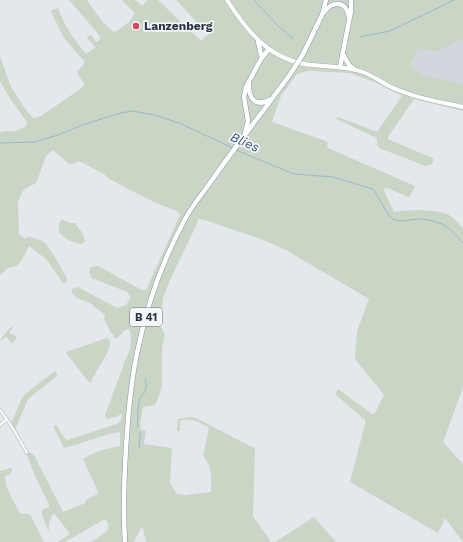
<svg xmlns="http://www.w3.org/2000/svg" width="463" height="542" font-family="'Work Sans',sans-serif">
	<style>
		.built { fill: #d2d6de }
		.green { fill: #c9d6c5 }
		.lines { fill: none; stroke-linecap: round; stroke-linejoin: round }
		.stream { stroke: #9fb4cc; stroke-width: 1 }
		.minor-casing { stroke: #a9aeb7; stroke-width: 3.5 }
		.secondary-casing { stroke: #a9aeb7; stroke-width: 5 }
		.trunk-casing { stroke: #8b94a3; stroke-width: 5.5 }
		.minor { stroke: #f7f8fa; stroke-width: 2.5 }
		.secondary { stroke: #fff; stroke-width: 4 }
		.trunk { stroke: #fff; stroke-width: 4.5 }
		.trunk-bridge-casing { stroke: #8b94a3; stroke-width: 5.5; stroke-linecap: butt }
		.trunk-bridge { stroke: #fff; stroke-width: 4.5 }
		.poi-dot { fill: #d1495b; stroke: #f4f6f9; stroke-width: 1.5 }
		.labels { text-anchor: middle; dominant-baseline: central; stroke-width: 3.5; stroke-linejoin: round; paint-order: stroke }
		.shield { fill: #f4f6f9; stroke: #676e7b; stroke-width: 1 }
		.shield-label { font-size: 11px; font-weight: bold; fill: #2b3445 }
		.poi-label { font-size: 12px; font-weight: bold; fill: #2b3445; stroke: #f4f6f9; text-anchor: start }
		.water-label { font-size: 13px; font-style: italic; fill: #34527a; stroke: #f4f6f9 }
	</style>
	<rect width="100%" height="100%" fill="#e4e7ec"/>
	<path class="built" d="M 463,39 L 463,85 L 456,82 L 441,80 L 420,75 L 410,64 L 419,48 L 436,52 Z"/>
	<path class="green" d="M 69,0 L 87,0 C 92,8 107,29 115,32 L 129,22 L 135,13 L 122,0 L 135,0 L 141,5 L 143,5 L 147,0 L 158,0 L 201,41 L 208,34 L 176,0 L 463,0 L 463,39 L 436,52 L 419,49 L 410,64 C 413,67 417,73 422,75 C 434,80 450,79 463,85 L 463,111 L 414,99 L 388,137 L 388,139 L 432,158 L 434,160 L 432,164 L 426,166 L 379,148 L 377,144 L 377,138 L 336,119 L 338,117 L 377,132 L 402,96 L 374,82 L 350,73 L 308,71 L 297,74 L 281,96 L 272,122 L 326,141 L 328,143 L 327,147 L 328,148 L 415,186 L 410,196 L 408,197 L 385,187 L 384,191 L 394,212 C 407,210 435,209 447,214 C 454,217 459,224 463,229 L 463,387 L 443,442 L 463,464 L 463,542 L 445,518 L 438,533 L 350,482 L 365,424 L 365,420 L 335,394 L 338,389 L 372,414 L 375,413 L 384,395 L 355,359 L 357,331 L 369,299 L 286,250 L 263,240 L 202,219 L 198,219 L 196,226 L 170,280 L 163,298 L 161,327 L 165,334 L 162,348 L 162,387 L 157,401 L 155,405 L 143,407 L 140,423 L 141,430 L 146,430 L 144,444 L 172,448 L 170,483 L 177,494 L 185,495 L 211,492 C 211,478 213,467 203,456 L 209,428 C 199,422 191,417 180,421 L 180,431 L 177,431 L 178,419 L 189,417 L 196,418 L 252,447 L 255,447 L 253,516 L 271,542 L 146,542 L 143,528 L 141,528 L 134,542 L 92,542 L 107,531 C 109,527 109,523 106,520 L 103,520 L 65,542 L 57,542 L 70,534 L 54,513 C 50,519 48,524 49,530 L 48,530 L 42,514 L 42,510 L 50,507 L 36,478 L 26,453 L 29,452 L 34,455 L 63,512 L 83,504 L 86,502 L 86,500 L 97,494 L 98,492 L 83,459 C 94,452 106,449 119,446 L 120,445 L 120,432 L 109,434 L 68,447 L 64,448 L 53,426 L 56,425 L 67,441 L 67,440 L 117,424 L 121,421 L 122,416 L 121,414 L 116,417 L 106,419 L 105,415 L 123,367 C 124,361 127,358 129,352 C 131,345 132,335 129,329 L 125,330 L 117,338 L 114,338 L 114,335 L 111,333 L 104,319 L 105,315 L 90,303 L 77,298 L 72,293 L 72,289 L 78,287 L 117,308 L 126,305 L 131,297 L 127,292 L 92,278 L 89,272 L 91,267 L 98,266 L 142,290 L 146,290 L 180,215 L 177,211 L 156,203 L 128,189 L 108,178 L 104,174 L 79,161 L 70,165 L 53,150 L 46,156 L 36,183 L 23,190 L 18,202 L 19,234 L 25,239 L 29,236 C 34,239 40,239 44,242 C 50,247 62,270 67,278 L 67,282 L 63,283 L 46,259 L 29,246 L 21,262 L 16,266 L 8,268 L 0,275 L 0,132 L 7,131 L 14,132 L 26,126 L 27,122 L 9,97 L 0,81 L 0,56 L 11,87 L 24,107 L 33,118 L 36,118 L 41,116 L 83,87 L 84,84 L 77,72 L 84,64 L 84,61 L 64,38 L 51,12 L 52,10 L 58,8 C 65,27 73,38 86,54 L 93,49 L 96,48 L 87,38 L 88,36 L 91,35 L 96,42 L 99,41 L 100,39 L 99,35 Z
		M 62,219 L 70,223 L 75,223 L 83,234 L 85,241 L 81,244 C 69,242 51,233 62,219 Z
		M 15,324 L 9,333 L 10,334 L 13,334 L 17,337 L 13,343 L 10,342 L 8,338 L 5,337 L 2,340 L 0,340 L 8,330 Z
		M 107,338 C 109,340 110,340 110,344 C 110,352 95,372 91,382 L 90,383 L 87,380 L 66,353 L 66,352 Z
		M 55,371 L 58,375 L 28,399 L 15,430 L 11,424 L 22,398 L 26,393 Z
		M 11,468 L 12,470 L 11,474 L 5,476 C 4,486 15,504 20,513 L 24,514 L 29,514 L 31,516 L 44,542 L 0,542 L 0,471 Z
		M 314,517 L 336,542 L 275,542 Z"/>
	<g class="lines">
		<path class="stream" d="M 254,0 L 277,25 L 293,39
			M 360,37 L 390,31 L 454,0
			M 0,143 L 34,142 L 58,135 L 85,124 L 121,113 L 132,111 L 155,115 L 179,123 L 233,148
			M 236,150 L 294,174 L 333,177 L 373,189 L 390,217 C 398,224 410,219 420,219 C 426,219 434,221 439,223 C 449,226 456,236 463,243
			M 138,428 C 137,423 138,402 140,398 C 142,395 143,395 144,393 C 147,388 146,384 145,379
			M 139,448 L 140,436 L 140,432"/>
		<defs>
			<path id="minor" d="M 0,410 C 11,424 19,438 27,453
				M 0,425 L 7,419"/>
			<path id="secondary" d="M 227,0 C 248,33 271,61 312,65 C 330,67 347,66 363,72 C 376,77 386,86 398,90 C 419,99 442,102 463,107"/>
			<path id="trunk" d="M 324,12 C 334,0 346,1 349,17
				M 258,41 L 261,55
				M 303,54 L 322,15 L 326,0
				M 344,56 L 349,65 L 355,70
				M 340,67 L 351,11 L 351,0
				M 249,83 C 248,99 256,108 271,99
				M 245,134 L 248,121 L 244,97 L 246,87 L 261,59 L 269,49
				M 125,542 C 123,511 124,480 126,448 C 128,413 131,378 139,344 C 148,301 164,258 185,219 C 192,206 203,193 212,180 C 238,143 265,109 291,73"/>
		</defs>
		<use href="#minor" class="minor-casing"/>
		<use href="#secondary" class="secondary-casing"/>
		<use href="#trunk" class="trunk-casing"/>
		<use href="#minor" class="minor"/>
		<use href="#secondary" class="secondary"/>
		<use href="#trunk" class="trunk"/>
		<defs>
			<path id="trunk-bridge" d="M 291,73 L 303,54"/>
		</defs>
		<use href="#trunk-bridge" class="trunk-bridge-casing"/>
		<use href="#trunk-bridge" class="trunk-bridge"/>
	</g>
	<circle class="poi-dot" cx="136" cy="26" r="4"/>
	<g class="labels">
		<rect class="shield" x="130" y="308" width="32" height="18" rx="3"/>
		<g class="shield-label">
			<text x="146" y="317">B 41</text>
		</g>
		<g class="poi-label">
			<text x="144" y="26">Lanzenberg</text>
		</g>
		<g class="water-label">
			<text transform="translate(245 142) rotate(24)">Blies</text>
		</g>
	</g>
</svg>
